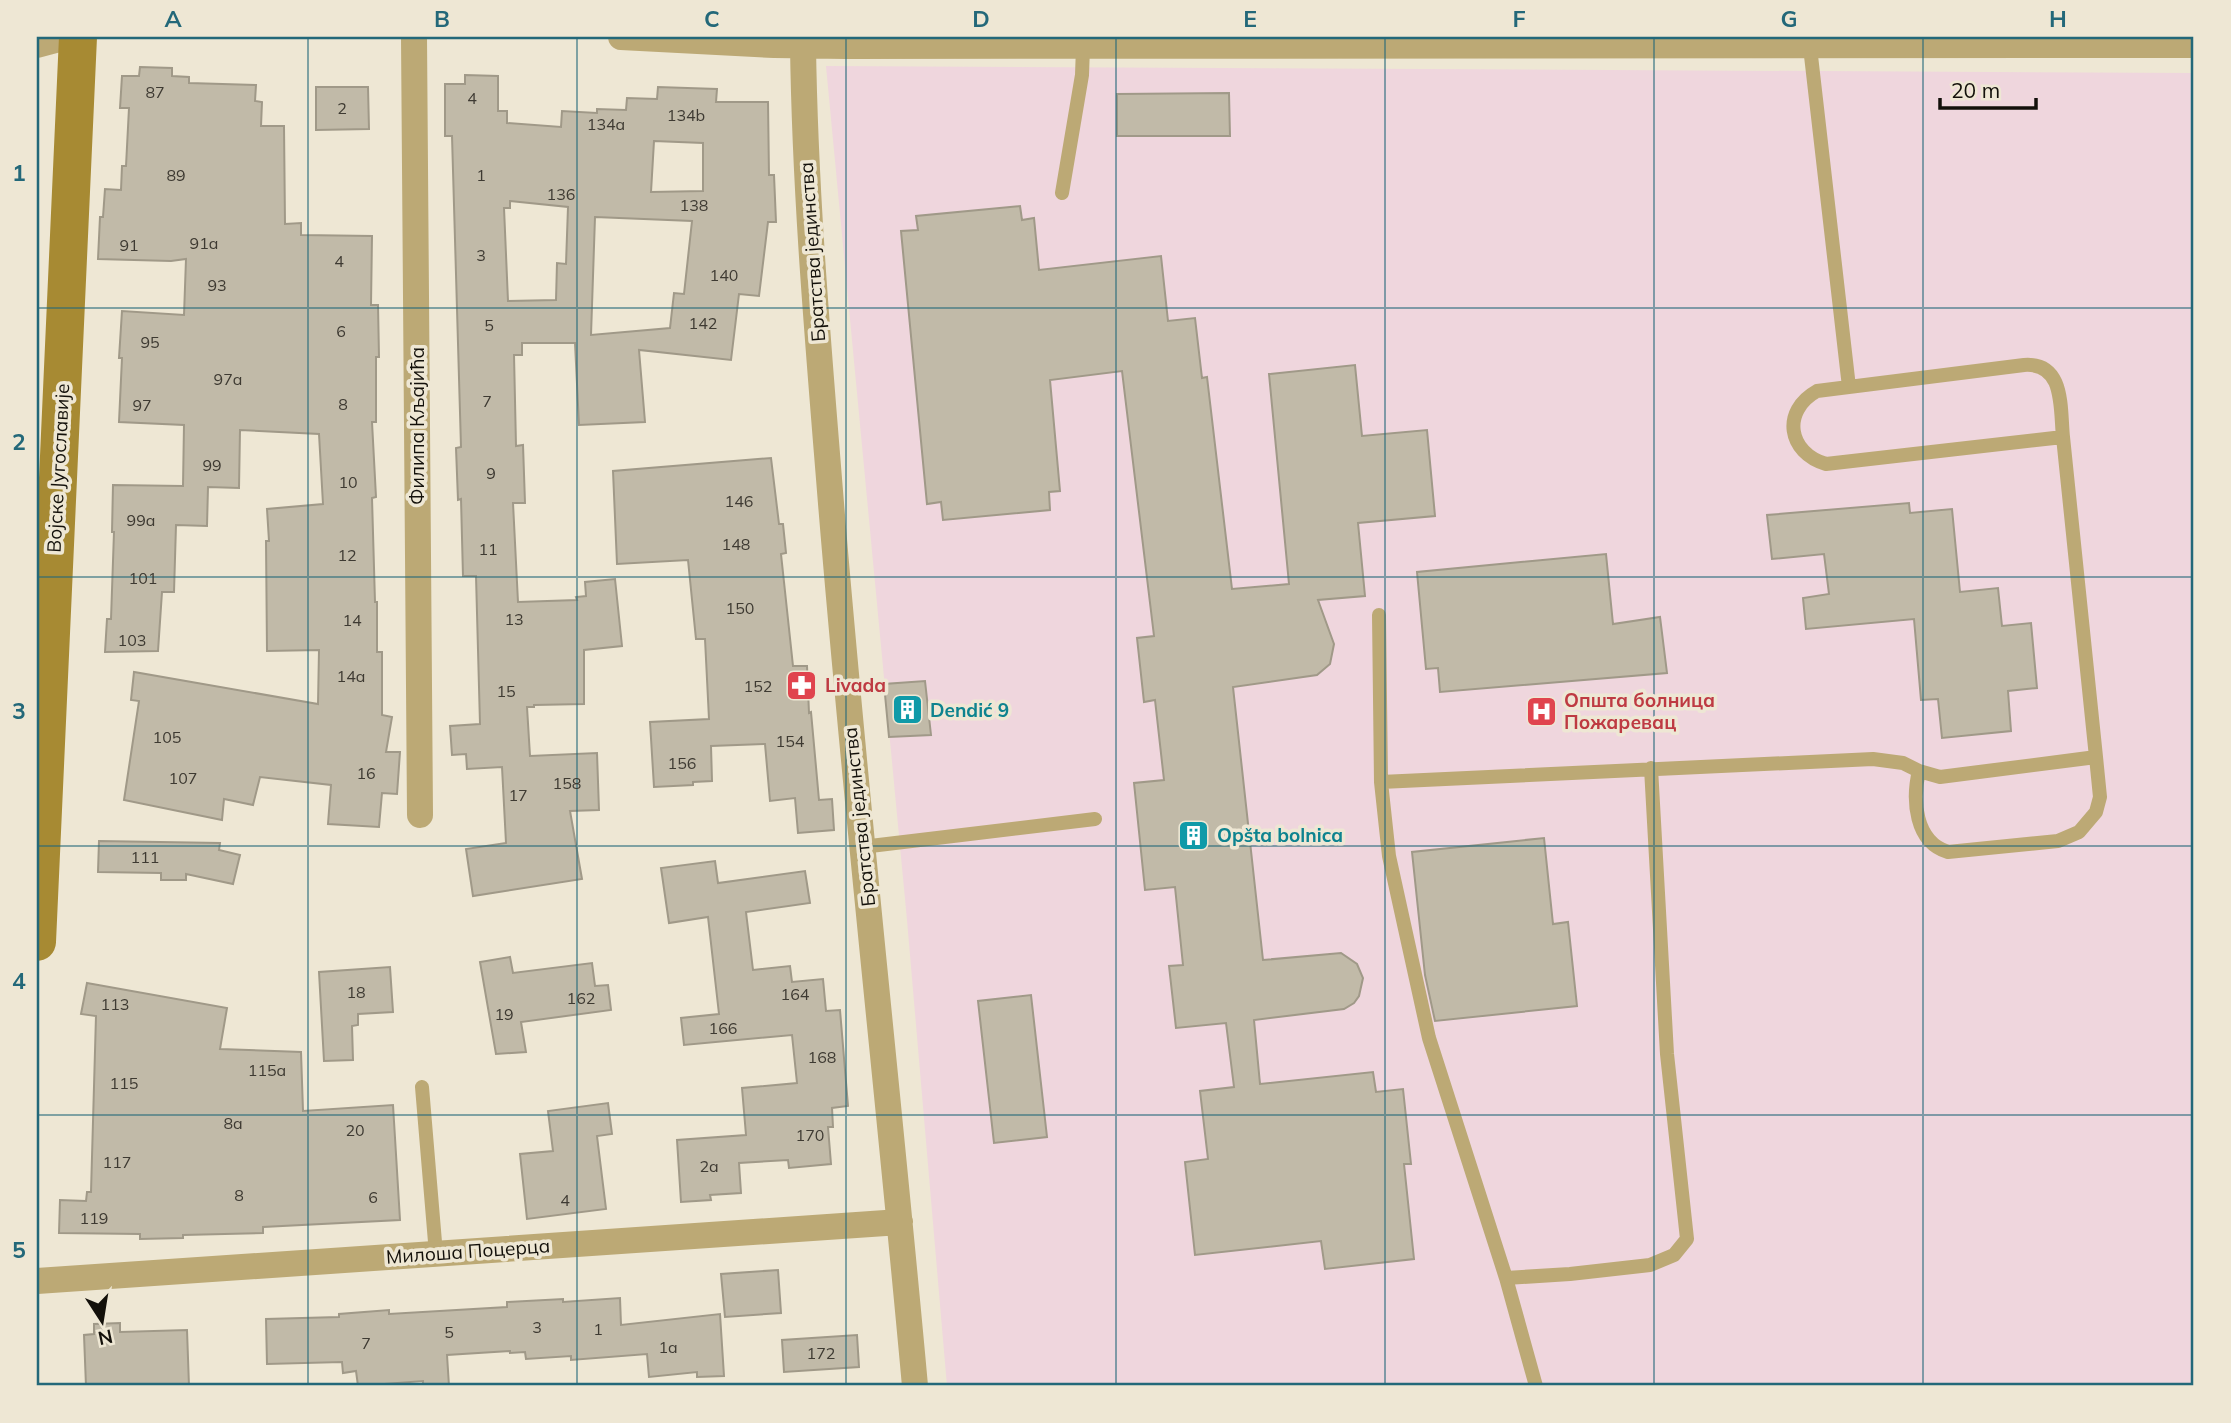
<svg xmlns="http://www.w3.org/2000/svg" width="2231" height="1423" font-family="Mulish,sans-serif">
	<style>
		.medical { fill: #efd6dd }
		.building { fill: #c1baa8; stroke: #a09988; stroke-width: 2; fill-rule: evenodd }
		.lines { fill: none; stroke-linecap: round; stroke-linejoin: round }
		.service { stroke: #bca975; stroke-width: 14 }
		.minor { stroke: #bca975; stroke-width: 26 }
		.secondary { stroke: #a78a33; stroke-width: 38 }
		.grid { fill: none; stroke: #236879; stroke-width: 2; stroke-opacity: 0.55 }
		.labels { text-anchor: middle; dominant-baseline: central; stroke-width: 7; stroke-linejoin: round; paint-order: stroke }
		.number-label { font-size: 16px; fill: #3e3a32 }
		.street-label { font-size: 19px; fill: #13100a; stroke: #eee7d4 }
		.health-label { font-size: 19px; font-weight: bold; fill: #be3a42; stroke: #eee7d4; text-anchor: start }
		.culture-label { font-size: 19px; font-weight: bold; fill: #0d838f; stroke: #eee7d4; text-anchor: start }
		.neatline { fill: none; stroke: #236879; stroke-width: 2.5 }
		.grid-label { font-size: 23px; text-anchor: middle; font-weight: bold; fill: #236879 }
	</style>
	<rect width="100%" height="100%" fill="#eee7d4"/>
	<path class="medical" d="M 826,66 L 2194,73 L 2194,1386 L 947,1386 L 907,920 Z"/>
	<path class="building" d="M 140,67 L 172,68 L 172,76 L 189,77 L 189,83 L 256,85 L 255,101 L 262,102 L 261,126 L 284,126 L 285,224 L 301,223 L 301,235 L 372,236 L 371,305 L 378,305 L 379,357 L 376,357 L 376,422 L 372,422 L 376,497 L 372,498 L 375,602 L 377,602 L 377,652 L 382,652 L 382,715 L 392,717 L 386,752 L 400,752 L 397,794 L 382,793 L 379,827 L 328,824 L 331,785 L 260,777 L 253,805 L 224,799 L 222,820 L 124,800 L 139,701 L 131,700 L 134,672 L 318,704 L 319,650 L 267,651 L 266,541 L 269,541 L 267,509 L 323,504 L 319,434 L 240,430 L 239,488 L 208,487 L 207,526 L 176,525 L 174,592 L 162,592 L 158,651 L 105,652 L 107,619 L 111,619 L 114,532 L 112,532 L 113,485 L 183,486 L 184,425 L 119,422 L 122,358 L 119,358 L 122,311 L 184,315 L 186,259 L 171,261 L 98,259 L 100,217 L 103,217 L 105,189 L 121,190 L 122,166 L 126,166 L 129,108 L 120,108 L 122,76 L 139,76 Z
		M 465,75 L 498,76 L 498,111 L 507,111 L 507,123 L 561,127 L 562,111 L 597,113 L 597,109 L 626,110 L 627,98 L 657,99 L 658,87 L 717,89 L 716,102 L 768,102 L 769,175 L 774,175 L 776,222 L 768,222 L 759,296 L 739,294 L 731,360 L 639,350 L 645,422 L 579,425 L 575,343 L 522,343 L 522,355 L 514,355 L 516,446 L 523,445 L 525,503 L 513,503 L 518,602 L 577,600 L 576,597 L 586,596 L 585,582 L 615,579 L 622,646 L 584,650 L 584,704 L 534,705 L 534,707 L 527,707 L 530,756 L 597,753 L 599,810 L 570,811 L 582,879 L 473,896 L 466,849 L 506,843 L 502,767 L 467,769 L 466,754 L 452,755 L 450,726 L 480,724 L 476,576 L 463,576 L 461,499 L 458,500 L 456,448 L 461,447 L 452,136 L 445,136 L 445,84 L 465,84 ZM 654,141 L 703,143 L 703,191 L 651,192 ZM 510,201 L 568,207 L 566,264 L 557,263 L 556,300 L 508,301 L 504,208 L 510,208 ZM 595,217 L 692,221 L 684,294 L 674,293 L 670,328 L 591,335 Z
		M 316,87 L 368,87 L 369,129 L 316,130 Z
		M 1229,93 L 1230,136 L 1117,136 L 1117,94 Z
		M 1020,206 L 1022,220 L 1034,218 L 1039,270 L 1161,256 L 1168,321 L 1195,318 L 1202,378 L 1207,377 L 1232,589 L 1289,584 L 1269,374 L 1355,365 L 1362,436 L 1427,430 L 1435,516 L 1358,523 L 1365,596 L 1318,600 L 1334,644 L 1330,664 L 1317,675 L 1233,687 L 1263,960 L 1341,953 L 1357,964 L 1363,978 L 1359,996 L 1354,1003 L 1344,1009 L 1254,1020 L 1260,1084 L 1373,1072 L 1376,1092 L 1403,1089 L 1411,1164 L 1404,1164 L 1414,1259 L 1325,1269 L 1321,1241 L 1195,1255 L 1185,1162 L 1208,1159 L 1200,1091 L 1234,1087 L 1226,1023 L 1176,1028 L 1169,966 L 1183,965 L 1175,887 L 1145,890 L 1134,783 L 1164,780 L 1155,700 L 1144,702 L 1137,638 L 1154,636 L 1122,371 L 1050,380 L 1060,491 L 1049,492 L 1050,510 L 943,520 L 941,502 L 927,504 L 901,231 L 918,230 L 916,216 Z
		M 771,458 L 779,524 L 783,524 L 786,553 L 781,554 L 793,666 L 807,666 L 809,713 L 811,712 L 819,800 L 832,799 L 834,830 L 798,833 L 795,798 L 770,801 L 765,744 L 711,746 L 712,781 L 693,782 L 693,785 L 654,787 L 650,722 L 709,719 L 705,639 L 696,639 L 688,560 L 617,564 L 613,471 Z
		M 1909,503 L 1910,513 L 1952,509 L 1960,592 L 1998,588 L 2002,626 L 2031,623 L 2037,688 L 2008,691 L 2011,731 L 1942,738 L 1938,699 L 1921,700 L 1914,619 L 1806,629 L 1803,598 L 1829,594 L 1824,554 L 1772,559 L 1767,515 Z
		M 1606,554 L 1613,624 L 1660,617 L 1667,673 L 1440,692 L 1438,668 L 1426,669 L 1417,572 Z
		M 925,681 L 931,735 L 889,737 L 884,684 Z
		M 1544,838 L 1553,924 L 1568,922 L 1577,1006 L 1435,1021 L 1425,975 L 1412,852 Z
		M 99,841 L 220,843 L 219,850 L 240,855 L 233,884 L 186,874 L 186,880 L 161,880 L 161,873 L 98,872 Z
		M 715,861 L 718,883 L 805,871 L 810,903 L 746,912 L 753,970 L 790,966 L 792,982 L 823,979 L 826,1011 L 840,1010 L 848,1106 L 832,1108 L 833,1127 L 828,1127 L 831,1164 L 789,1168 L 788,1160 L 739,1163 L 741,1193 L 710,1195 L 711,1200 L 681,1202 L 677,1140 L 746,1135 L 742,1088 L 797,1083 L 792,1035 L 684,1045 L 681,1018 L 719,1014 L 708,917 L 669,923 L 661,868 Z
		M 510,957 L 513,973 L 592,963 L 595,986 L 608,985 L 611,1010 L 521,1022 L 526,1052 L 496,1054 L 480,962 Z
		M 390,967 L 393,1012 L 358,1014 L 358,1025 L 352,1026 L 353,1060 L 324,1061 L 319,972 Z
		M 87,983 L 227,1008 L 220,1049 L 301,1052 L 303,1111 L 393,1105 L 400,1220 L 263,1227 L 263,1233 L 183,1235 L 183,1238 L 140,1239 L 140,1234 L 59,1233 L 60,1200 L 86,1201 L 87,1192 L 91,1192 L 96,1016 L 81,1014 Z
		M 1031,995 L 1047,1137 L 994,1143 L 978,1001 Z
		M 608,1103 L 612,1134 L 597,1136 L 606,1209 L 527,1219 L 520,1154 L 553,1151 L 548,1111 Z
		M 778,1270 L 781,1313 L 725,1317 L 721,1274 Z
		M 620,1298 L 621,1325 L 720,1314 L 724,1376 L 697,1377 L 697,1372 L 649,1377 L 647,1354 L 571,1360 L 571,1356 L 526,1359 L 525,1352 L 510,1353 L 510,1351 L 447,1355 L 449,1386 L 423,1386 L 423,1381 L 358,1386 L 356,1371 L 343,1373 L 342,1362 L 267,1364 L 266,1319 L 339,1317 L 339,1314 L 389,1310 L 389,1314 L 507,1307 L 507,1302 L 563,1299 L 563,1302 Z
		M 120,1323 L 120,1332 L 187,1330 L 189,1386 L 86,1386 L 84,1335 L 94,1334 L 94,1324 Z
		M 857,1335 L 859,1367 L 784,1372 L 782,1340 Z"/>
	<g class="lines">
		<path class="service" d="M 1810,47 L 1849,387
			M 1062,193 L 1082,75 L 1083,47
			M 1379,615 L 1381,782 L 1873,759 L 1903,763 L 1919,771 L 1940,777 L 2096,757
			M 1919,771 C 1912,800 1915,842 1948,852 L 2058,841 L 2079,832 L 2096,812 L 2100,797 L 2096,757 L 2063,437 C 2060,408 2065,362 2024,365 L 1817,391 C 1781,411 1788,453 1826,464 L 2063,437
			M 1381,782 L 1389,856 L 1429,1038 L 1506,1278 L 1536,1386
			M 862,847 L 1095,819
			M 422,1087 L 436,1254
			M 1506,1278 L 1570,1274 L 1650,1265 L 1674,1255 L 1687,1239 L 1667,1054 L 1651,768"/>
		<path class="minor" d="M 414,37 L 420,815
			M 621,37 L 774,45 L 846,46 L 2194,45
			M 805,37 L 803,45 C 805,194 818,342 830,491 C 854,790 888,1088 915,1386
			M 37,45 L 67,37
			M 37,1281 L 900,1222"/>
		<path class="secondary" d="M 37,942 L 78,37"/>
	</g>
	<path class="grid" d="M 308,37 L 308,1386M 577,37 L 577,1386M 846,37 L 846,1386M 1116,37 L 1116,1386M 1385,37 L 1385,1386M 1654,37 L 1654,1386M 1923,37 L 1923,1386M 37,308 L 2194,308M 37,577 L 2194,577M 37,846 L 2194,846M 37,1115 L 2194,1115"/>
	<defs>
		<symbol id="pharmacy-square" viewBox="-11 -11 22 22"><rect x="-9" y="-9" width="18" height="18" rx="4" fill="#e0444e" stroke="#eee7d4"/><path d="M-2-6h4v4h4v4h-4v4h-4v-4h-4v-4h4Z" fill="#fff"/></symbol>
		<symbol id="building-square" viewBox="-11 -11 22 22"><rect x="-9" y="-9" width="18" height="18" rx="4" fill="#0f9aa8" stroke="#eee7d4"/><path d="M-4-6H4V6H1V3H-1V6H-4ZM-2.5-4.3h1.7v1.8h-1.7ZM.8-4.3h1.7v1.8H.8ZM-2.5-1h1.7V.8h-1.7ZM.8-1h1.7V.8H.8Z" fill="#fff"/></symbol>
		<symbol id="hospital-square" viewBox="-11 -11 22 22"><rect x="-9" y="-9" width="18" height="18" rx="4" fill="#e0444e" stroke="#eee7d4"/><path d="M-5-5h3v3.5h4V-5h3V5h-3V1.5h-4V5h-3Z" fill="#fff"/></symbol>
	</defs>
	<g fill-rule="evenodd">
		<use href="#pharmacy-square" x="784" y="668" width="35" height="35"/>
		<use href="#building-square" x="890" y="692" width="35" height="35"/>
		<use href="#hospital-square" x="1524" y="694" width="35" height="35"/>
		<use href="#building-square" x="1176" y="818" width="35" height="35"/>
	</g>
	<g class="labels">
		<g class="number-label">
			<text x="155" y="92">87</text>
			<text x="472" y="98">4</text>
			<text x="342" y="108">2</text>
			<text x="686" y="115">134b</text>
			<text x="606" y="124">134a</text>
			<text x="176" y="175">89</text>
			<text x="481" y="175">1</text>
			<text x="561" y="194">136</text>
			<text x="694" y="205">138</text>
			<text x="204" y="243">91a</text>
			<text x="129" y="245">91</text>
			<text x="481" y="255">3</text>
			<text x="339" y="261">4</text>
			<text x="724" y="275">140</text>
			<text x="217" y="285">93</text>
			<text x="703" y="323">142</text>
			<text x="489" y="325">5</text>
			<text x="341" y="331">6</text>
			<text x="150" y="342">95</text>
			<text x="228" y="379">97a</text>
			<text x="487" y="401">7</text>
			<text x="343" y="404">8</text>
			<text x="142" y="405">97</text>
			<text x="212" y="465">99</text>
			<text x="491" y="473">9</text>
			<text x="348" y="482">10</text>
			<text x="739" y="501">146</text>
			<text x="141" y="520">99a</text>
			<text x="736" y="544">148</text>
			<text x="488" y="549">11</text>
			<text x="347" y="555">12</text>
			<text x="143" y="578">101</text>
			<text x="740" y="608">150</text>
			<text x="514" y="619">13</text>
			<text x="352" y="620">14</text>
			<text x="132" y="640">103</text>
			<text x="351" y="676">14a</text>
			<text x="758" y="686">152</text>
			<text x="506" y="691">15</text>
			<text x="167" y="737">105</text>
			<text x="790" y="741">154</text>
			<text x="682" y="763">156</text>
			<text x="366" y="773">16</text>
			<text x="183" y="778">107</text>
			<text x="567" y="783">158</text>
			<text x="518" y="795">17</text>
			<text x="145" y="857">111</text>
			<text x="356" y="992">18</text>
			<text x="795" y="994">164</text>
			<text x="581" y="998">162</text>
			<text x="115" y="1004">113</text>
			<text x="504" y="1014">19</text>
			<text x="723" y="1028">166</text>
			<text x="822" y="1057">168</text>
			<text x="267" y="1070">115a</text>
			<text x="124" y="1083">115</text>
			<text x="233" y="1123">8a</text>
			<text x="355" y="1130">20</text>
			<text x="810" y="1135">170</text>
			<text x="117" y="1162">117</text>
			<text x="709" y="1166">2a</text>
			<text x="239" y="1195">8</text>
			<text x="373" y="1197">6</text>
			<text x="565" y="1200">4</text>
			<text x="94" y="1218">119</text>
			<text x="537" y="1327">3</text>
			<text x="598" y="1329">1</text>
			<text x="449" y="1332">5</text>
			<text x="366" y="1343">7</text>
			<text x="668" y="1347">1a</text>
			<text x="821" y="1353">172</text>
		</g>
		<g class="street-label">
			<text transform="translate(812 252) rotate(-94)">Братства јединства</text>
			<text transform="translate(417 426) rotate(-90)">Филипа Кљајића</text>
			<text transform="translate(58 468) rotate(-87)">Војске Југославије</text>
			<text transform="translate(859 817) rotate(-96)">Братства јединства</text>
			<text transform="translate(468 1251) rotate(-4)">Милоша Поцерца</text>
		</g>
		<g class="health-label">
			<text x="825" y="685">Livada</text>
			<text x="1564" y="700">Општа болница<tspan x="1564" dy="22">Пожаревац</tspan></text>
		</g>
		<g class="culture-label">
			<text x="930" y="710">Dendić 9</text>
			<text x="1217" y="835">Opšta bolnica</text>
		</g>
	</g>
	<rect width="2231" height="1423" fill="none" stroke="#eee7d4" stroke-width="77"/>
	<g transform="translate(102 1321) rotate(168)" stroke="#eee7d4" stroke-width="5" paint-order="stroke">
	<path d="M0-5L12 26L0 18L-12 26Z" fill="#13100a"/>
	<text y="-10" font-size="19" font-weight="bold" text-anchor="middle" fill="#13100a">N</text>
	</g>
	<path d="M1940 98v10h96v-10" fill="none" stroke="#13100a" stroke-width="3.5"/>
	<text x="1951" y="98" font-size="21" fill="#13100a" stroke="#eee7d4" stroke-width="5" paint-order="stroke">20 m</text>
	<rect x="38" y="38" width="2154" height="1346" class="neatline"/>
	<g class="grid-label">
		<text x="173" y="27">A</text>
		<text x="442" y="27">B</text>
		<text x="712" y="27">C</text>
		<text x="981" y="27">D</text>
		<text x="1250" y="27">E</text>
		<text x="1519" y="27">F</text>
		<text x="1789" y="27">G</text>
		<text x="2058" y="27">H</text>
		<text x="19" y="181">1</text>
		<text x="19" y="450">2</text>
		<text x="19" y="719">3</text>
		<text x="19" y="989">4</text>
		<text x="19" y="1258">5</text>
	</g>
</svg>
